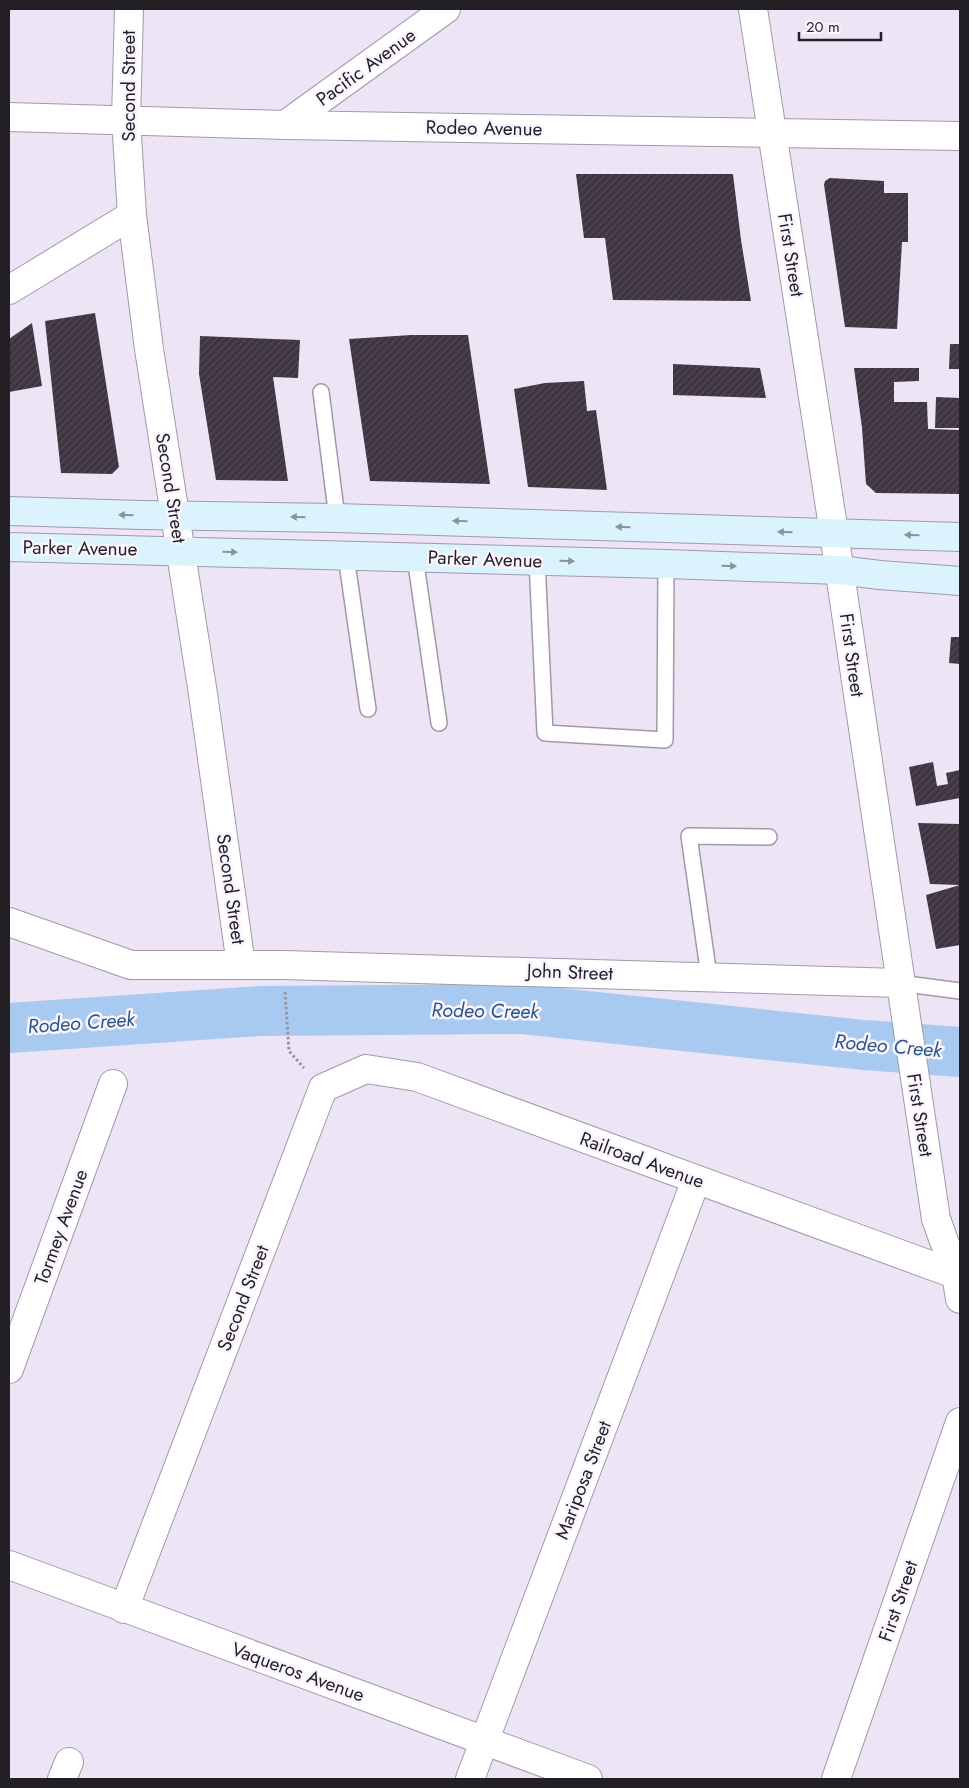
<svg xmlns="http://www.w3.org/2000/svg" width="969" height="1788" font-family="Jost,sans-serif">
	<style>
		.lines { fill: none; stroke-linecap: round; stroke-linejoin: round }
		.river { stroke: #a9caf0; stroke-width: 50 }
		.building { fill: url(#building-hatch) }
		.service-casing { stroke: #a199a9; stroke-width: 18 }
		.minor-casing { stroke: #a199a9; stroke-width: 30 }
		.secondary-casing { stroke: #a199a9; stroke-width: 30 }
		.path { stroke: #98929f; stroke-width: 3; stroke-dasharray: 2.5 2.5; stroke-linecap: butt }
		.service { stroke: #fff; stroke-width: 15 }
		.minor { stroke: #fff; stroke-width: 28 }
		.secondary { stroke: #daf3fd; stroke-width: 28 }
		.oneway { fill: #87949c }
		.labels { text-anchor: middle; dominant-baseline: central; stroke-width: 5; stroke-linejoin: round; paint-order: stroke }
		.street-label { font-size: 19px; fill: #221f25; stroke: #f9f4fe }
		.water-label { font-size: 20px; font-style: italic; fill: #2b5888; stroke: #f9f4fe }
	</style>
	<defs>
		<pattern id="building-hatch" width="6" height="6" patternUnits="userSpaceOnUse" patternTransform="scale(1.25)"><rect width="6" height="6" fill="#3e3541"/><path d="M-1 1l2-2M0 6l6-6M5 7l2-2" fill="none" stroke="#514954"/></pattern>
	</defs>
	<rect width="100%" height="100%" fill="#ede5f6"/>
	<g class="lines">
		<path class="river" d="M 9,1028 L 259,1011 L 521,1009 L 864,1045 L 960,1052"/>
	</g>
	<path class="building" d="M 576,174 L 733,174 L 741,240 L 751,301 L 613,300 L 605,238 L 584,238 Z
		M 830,178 L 884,181 L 884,193 L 908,193 L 908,242 L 902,242 L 897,329 L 845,327 L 824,185 L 825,181 Z
		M 95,313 L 119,467 L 112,474 L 61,473 L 45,321 Z
		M 32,323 L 42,386 L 9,392 L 9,339 Z
		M 411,335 L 468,335 L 490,484 L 370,481 L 349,339 Z
		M 200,336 L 300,340 L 298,378 L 273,377 L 288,481 L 216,480 L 199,374 Z
		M 950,344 L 960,344 L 960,369 L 949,369 Z
		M 673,364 L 760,368 L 766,398 L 673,395 Z
		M 854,368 L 919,368 L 919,381 L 894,382 L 894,402 L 927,402 L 928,429 L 960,430 L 960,494 L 876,493 L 866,484 L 862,428 Z
		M 584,381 L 587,411 L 596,410 L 607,490 L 528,487 L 514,389 L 545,383 Z
		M 936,397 L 960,398 L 960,428 L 935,428 Z
		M 951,637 L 960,637 L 960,664 L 949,663 Z
		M 933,762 L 937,786 L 948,784 L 946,773 L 960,770 L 960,798 L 916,806 L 909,767 Z
		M 918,823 L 960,824 L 960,885 L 930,884 Z
		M 960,885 L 960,945 L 936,949 L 926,895 Z"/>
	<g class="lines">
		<defs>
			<path id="service" d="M 321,392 L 337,518
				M 346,556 L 368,709
				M 415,557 L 439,723
				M 537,560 L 545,733 L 665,740 L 666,564
				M 709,976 L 689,836 L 769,837
				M 899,983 L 960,991"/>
			<path id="minor" d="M 129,9 L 126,119 L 132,215 L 149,349 L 203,694 L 241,965
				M 753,9 L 834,533 L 936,1219 L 956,1274 L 960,1299
				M 9,117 L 285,125 L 960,136
				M 285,125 L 446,9
				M 9,290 L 132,215
				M 9,922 L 131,965 L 283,965 L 899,983
				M 9,1369 L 113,1084
				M 9,1565 L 588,1779
				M 124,1609 L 323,1088 L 366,1069 L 417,1077 L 960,1276
				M 62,1779 L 69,1762
				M 470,1779 L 696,1180
				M 836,1779 L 960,1422"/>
			<path id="secondary" d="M 9,511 L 141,515 L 337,518 L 960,537
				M 9,547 L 666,564 L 839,570 L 880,575 L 960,581"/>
		</defs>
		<use href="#service" class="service-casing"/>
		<use href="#minor" class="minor-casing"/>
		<use href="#secondary" class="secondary-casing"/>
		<path class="path" d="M 285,992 L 289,1051 L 304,1068"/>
		<use href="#service" class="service"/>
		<use href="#minor" class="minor"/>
		<use href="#secondary" class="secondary"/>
	</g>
	<defs><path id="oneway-solid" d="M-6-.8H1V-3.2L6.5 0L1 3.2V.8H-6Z" transform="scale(1.25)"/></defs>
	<g class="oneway">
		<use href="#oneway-solid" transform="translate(126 515) rotate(-178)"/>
		<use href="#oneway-solid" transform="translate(298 517) rotate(-179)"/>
		<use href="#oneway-solid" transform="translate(460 521) rotate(-178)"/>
		<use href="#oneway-solid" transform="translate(623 527) rotate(-178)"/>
		<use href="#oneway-solid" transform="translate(785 532) rotate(-178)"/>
		<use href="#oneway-solid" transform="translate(912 535) rotate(-179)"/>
		<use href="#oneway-solid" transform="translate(230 552) rotate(2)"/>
		<use href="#oneway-solid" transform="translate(567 561) rotate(2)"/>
		<use href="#oneway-solid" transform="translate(729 566) rotate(2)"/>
	</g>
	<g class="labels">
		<g class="street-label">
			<text transform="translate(366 67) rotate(-36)">Pacific Avenue</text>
			<text transform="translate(128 86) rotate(-90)">Second Street</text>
			<text transform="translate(484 128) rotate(1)">Rodeo Avenue</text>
			<text transform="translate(791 255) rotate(81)">First Street</text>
			<text transform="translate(171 488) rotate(81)">Second Street</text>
			<text transform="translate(80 548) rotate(1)">Parker Avenue</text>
			<text transform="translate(485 559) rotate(2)">Parker Avenue</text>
			<text transform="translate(852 655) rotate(82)">First Street</text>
			<text transform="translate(231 889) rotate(82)">Second Street</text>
			<text transform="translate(570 972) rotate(2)">John Street</text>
			<text transform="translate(920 1115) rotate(81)">First Street</text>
			<text transform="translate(642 1160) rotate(20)">Railroad Avenue</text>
			<text transform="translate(61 1227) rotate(-70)">Tormey Avenue</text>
			<text transform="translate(243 1298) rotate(-69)">Second Street</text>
			<text transform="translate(583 1480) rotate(-69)">Mariposa Street</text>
			<text transform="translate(898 1601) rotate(-71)">First Street</text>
			<text transform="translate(298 1672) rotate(20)">Vaqueros Avenue</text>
		</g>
		<g class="water-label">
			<text transform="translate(485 1011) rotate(1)">Rodeo Creek</text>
			<text transform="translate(81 1023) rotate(-4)">Rodeo Creek</text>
			<text transform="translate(888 1046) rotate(5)">Rodeo Creek</text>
		</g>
	</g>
	<rect width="969" height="1788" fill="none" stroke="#221f25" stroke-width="20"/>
	<path d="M799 32v8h82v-8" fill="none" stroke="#221f25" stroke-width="2.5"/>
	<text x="806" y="32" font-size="15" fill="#221f25" stroke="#f9f4fe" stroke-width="4" paint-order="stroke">20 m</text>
</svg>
